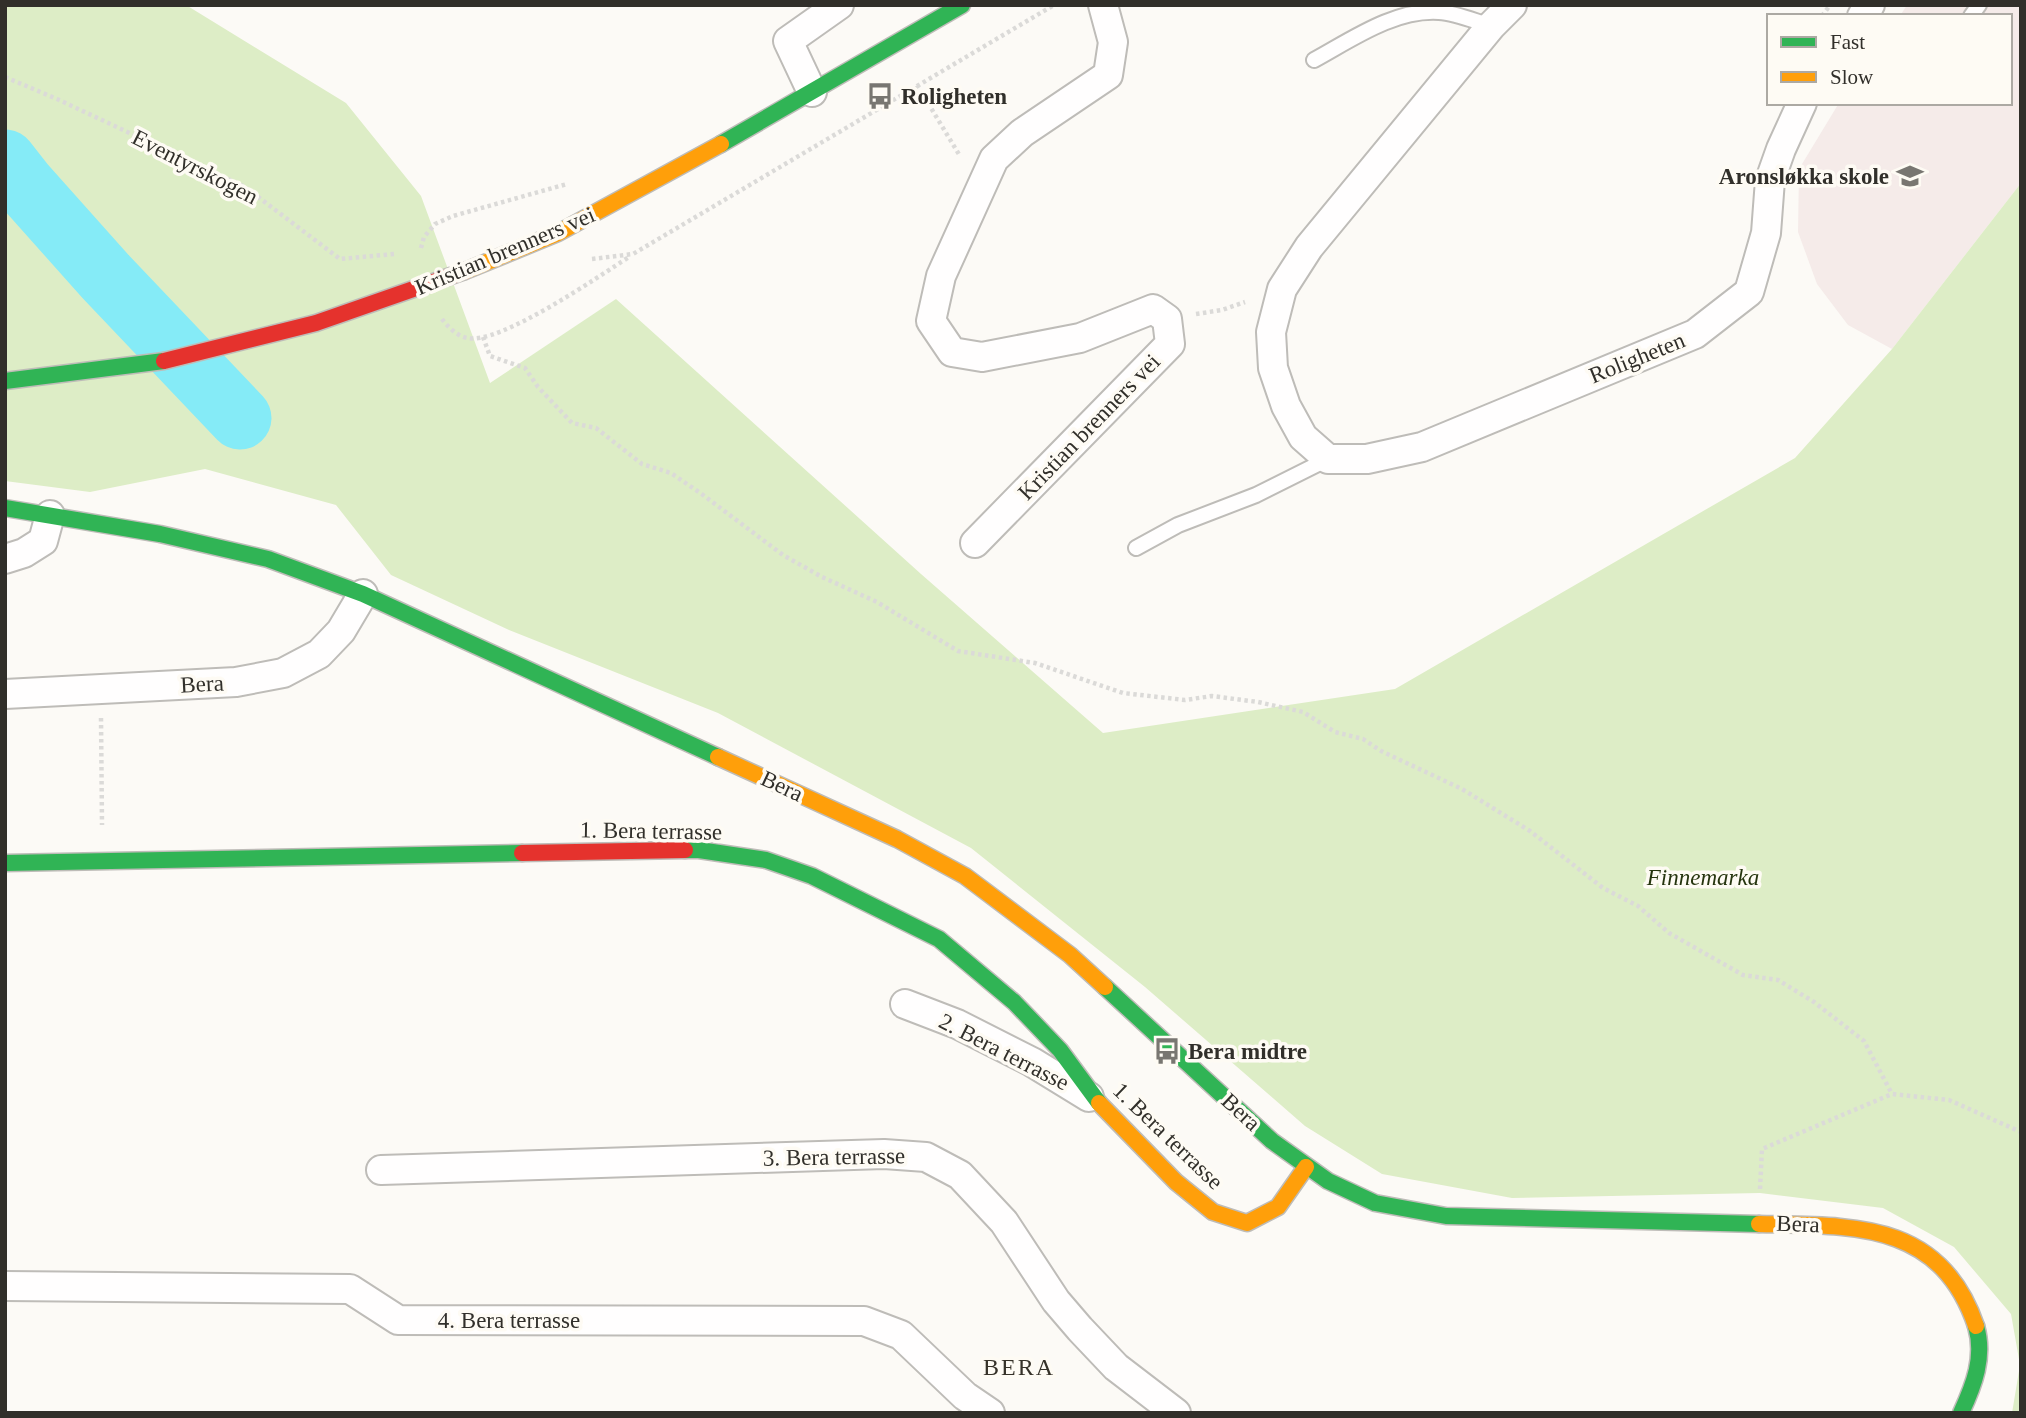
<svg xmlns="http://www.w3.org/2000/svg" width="2026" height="1418" font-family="Georgia,serif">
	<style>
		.education { fill: #f5ebe9 }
		.green { fill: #ddedc6 }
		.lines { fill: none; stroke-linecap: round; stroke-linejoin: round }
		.river { stroke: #85ebf7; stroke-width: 63 }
		.lane-casing { stroke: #bebcb8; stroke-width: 18 }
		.street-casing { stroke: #bebcb8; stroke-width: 32 }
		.fast-casing { stroke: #bebcb8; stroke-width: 19 }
		.slow-casing { stroke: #bebcb8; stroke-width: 19 }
		.jam-casing { stroke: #bebcb8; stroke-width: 19 }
		.path { stroke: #dbdad8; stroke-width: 4.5; stroke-dasharray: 3.5 3.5; stroke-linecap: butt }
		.lane { stroke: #fffefe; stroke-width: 14 }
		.street { stroke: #fffefe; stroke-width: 28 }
		.fast { stroke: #30b455; stroke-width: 16 }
		.slow { stroke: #ff9f0a; stroke-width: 16 }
		.jam { stroke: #e5322d; stroke-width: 16 }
		.jam-bridge-casing { stroke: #bebcb8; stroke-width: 19; stroke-linecap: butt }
		.jam-bridge { stroke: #e5322d; stroke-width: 16 }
		.labels { text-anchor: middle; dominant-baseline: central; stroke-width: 7; stroke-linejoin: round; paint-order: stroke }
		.poi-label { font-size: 23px; font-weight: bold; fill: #312f2a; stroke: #fefbf4; text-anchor: start }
		.street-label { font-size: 23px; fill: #312f2a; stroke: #fefbf4 }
		.park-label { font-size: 23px; font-style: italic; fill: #26350f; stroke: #fefbf4 }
		.neighbourhood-label { font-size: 24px; letter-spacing: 2px; fill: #363229; stroke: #fefbf4 }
	</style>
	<rect width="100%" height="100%" fill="#fcfaf6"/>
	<path class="education" d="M 1907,5 L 2021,5 L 2021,183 L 1892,349 L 1848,325 L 1817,284 L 1798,232 L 1799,169 L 1839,103 L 2010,103 L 2010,16 L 1900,16 Z"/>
	<path class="green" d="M 5,5 L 186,5 L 346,103 L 421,196 L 490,383 L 616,299 L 921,574 L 1103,733 L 1395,689 L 1795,458 L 1892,349 L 2021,183 L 2021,1413 L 2012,1413 L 2020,1365 L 2011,1314 L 1954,1247 L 1883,1208 L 1760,1193 L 1512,1198 L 1382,1174 L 1305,1126 L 1145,987 L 971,848 L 718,713 L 509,630 L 391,575 L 336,505 L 205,469 L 90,492 L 5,481 Z"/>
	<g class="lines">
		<path class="river" d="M 5,161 L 23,184 L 106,277 L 240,418"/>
		<defs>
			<path id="lane" d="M 1971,16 L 1979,5
				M 1314,60 C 1351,40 1394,9 1439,12 C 1456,13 1474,21 1491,26
				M 1136,548 L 1178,525 L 1256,495 L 1328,459"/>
			<path id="street" d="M 1512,5 L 1491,26 L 1309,247 L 1282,289 L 1271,332 L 1273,368 L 1286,406 L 1303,437 L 1328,459 L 1367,459 L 1422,447 L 1695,334 L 1749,292 L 1766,233 L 1770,180 L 1781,149 L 1802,103
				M 1862,16 L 1870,5
				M 812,92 L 788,41 L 839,5
				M 975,543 L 1170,344 L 1167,319 L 1153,309 L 1080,338 L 982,357 L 952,352 L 931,321 L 941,276 L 994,159 L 1022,133 L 1108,75 L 1113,42 L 1103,5
				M 5,559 L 24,553 L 43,541 L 50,515
				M 5,694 L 236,682 L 283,673 L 319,654 L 341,631 L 363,594
				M 905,1004 L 957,1024 L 1032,1062 L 1089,1097
				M 381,1170 L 884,1154 L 926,1157 L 960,1175 L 1004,1222 L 1056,1301 L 1080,1329 L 1116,1367 L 1176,1413
				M 5,1286 L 350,1289 L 398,1320 L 864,1321 L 901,1335 L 965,1396 L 990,1413"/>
			<path id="fast" d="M 721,144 L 962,5
				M 5,381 L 164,361
				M 5,508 L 160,534 L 268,559 L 363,594 L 718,757
				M 685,850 L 699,850 L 766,860 L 812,876 L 939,939 L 1014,1002 L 1060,1050 L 1099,1103
				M 5,863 L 522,853
				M 1105,987 L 1272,1141 L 1328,1181 L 1375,1203 L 1446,1216 L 1759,1224
				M 1961,1413 C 1974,1385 1985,1357 1976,1326"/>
			<path id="slow" d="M 465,271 L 558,233 L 721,144
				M 718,757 L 897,839 L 965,876 L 1070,955 L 1105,987
				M 1099,1103 L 1176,1182 L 1213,1212 L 1247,1223 L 1278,1207 L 1306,1167
				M 1759,1224 C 1852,1226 1940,1220 1976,1326"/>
			<path id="jam" d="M 522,853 L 685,850"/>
		</defs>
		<use href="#lane" class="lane-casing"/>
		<use href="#street" class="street-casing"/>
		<use href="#fast" class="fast-casing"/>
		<use href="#slow" class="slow-casing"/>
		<use href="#jam" class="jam-casing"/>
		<path class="path" d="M 1822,16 L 1830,5
			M 5,77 L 57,99 L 245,187 L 340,259 L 394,254
			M 917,85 L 960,156
			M 421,248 L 424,237 L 435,224 L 453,216 L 567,184
			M 592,259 L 633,254 L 1054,5
			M 1196,314 L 1222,310 L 1245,302
			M 442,319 C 448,327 457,336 467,338 C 500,345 599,276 629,257
			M 483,337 L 490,356 L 525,368 L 538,387 L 572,423 L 596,428 L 642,464 L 671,473 L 703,495 L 783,555 L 822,577 L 877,602 L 958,651 L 1035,663 L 1123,693 L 1185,700 L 1212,696 L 1258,702 L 1303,712 L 1335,732 L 1363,739 L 1381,751 L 1462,789 L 1530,831 L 1603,888 L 1638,906 L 1669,933 L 1743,975 L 1778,980 L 1814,1002 L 1864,1041 L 1892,1094
			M 101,718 L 102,825
			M 1760,1189 L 1762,1149 L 1892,1094 L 1949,1100 L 2021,1132"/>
		<use href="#lane" class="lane"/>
		<use href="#street" class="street"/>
		<use href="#fast" class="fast"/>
		<use href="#slow" class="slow"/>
		<use href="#jam" class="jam"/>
		<defs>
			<path id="jam-bridge" d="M 164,361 L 316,323 L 465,271"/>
		</defs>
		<use href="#jam-bridge" class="jam-bridge-casing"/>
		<use href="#jam-bridge" class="jam-bridge"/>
	</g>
	<defs>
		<symbol id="bus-bare" viewBox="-9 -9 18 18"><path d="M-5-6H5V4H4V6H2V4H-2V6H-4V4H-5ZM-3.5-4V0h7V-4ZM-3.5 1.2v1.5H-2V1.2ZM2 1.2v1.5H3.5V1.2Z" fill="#787671" stroke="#fefbf4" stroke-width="2.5" paint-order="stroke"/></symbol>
		<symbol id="school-bare" viewBox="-9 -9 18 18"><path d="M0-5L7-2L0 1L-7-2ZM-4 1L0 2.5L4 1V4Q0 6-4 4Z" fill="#787671" stroke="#fefbf4" stroke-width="2.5" paint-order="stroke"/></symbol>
	</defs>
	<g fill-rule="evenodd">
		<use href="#bus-bare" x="861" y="77" width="38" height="38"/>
		<use href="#school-bare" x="1891" y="157" width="38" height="38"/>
		<use href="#bus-bare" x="1148" y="1032" width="38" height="38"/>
	</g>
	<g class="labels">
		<g class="poi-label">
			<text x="901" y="96">Roligheten</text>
			<text x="1889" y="176" text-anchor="end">Aronsløkka skole</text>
			<text x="1188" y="1051">Bera midtre</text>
		</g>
		<g class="street-label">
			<text transform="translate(195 167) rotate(27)">Eventyrskogen</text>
			<text transform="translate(505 251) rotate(-23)">Kristian brenners vei</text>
			<text transform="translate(1637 358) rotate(-22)">Roligheten</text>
			<text transform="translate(1089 427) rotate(-46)">Kristian brenners vei</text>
			<text transform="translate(202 684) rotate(-3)">Bera</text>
			<text transform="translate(782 786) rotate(25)">Bera</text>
			<text transform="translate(651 831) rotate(1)">1. Bera terrasse</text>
			<text transform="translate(1004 1052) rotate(27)">2. Bera terrasse</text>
			<text transform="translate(1241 1112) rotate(43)">Bera</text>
			<text transform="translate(1168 1136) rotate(44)">1. Bera terrasse</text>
			<text transform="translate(834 1157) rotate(-1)">3. Bera terrasse</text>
			<text transform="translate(1798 1224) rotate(2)">Bera</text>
			<text x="509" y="1320">4. Bera terrasse</text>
		</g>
		<g class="park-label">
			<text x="1703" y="877">Finnemarka</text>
		</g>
		<g class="neighbourhood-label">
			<text x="1019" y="1367">BERA</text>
		</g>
	</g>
	<rect width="2026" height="1418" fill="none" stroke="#312f2a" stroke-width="14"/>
	<rect x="1767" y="14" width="245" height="91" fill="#fefbf4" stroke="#aca9a3" stroke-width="2"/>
	<rect x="1781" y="37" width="35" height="10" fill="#30b455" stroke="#aca9a3" stroke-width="2"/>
	<text x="1830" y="49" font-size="21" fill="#312f2a">Fast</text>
	<rect x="1781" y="72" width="35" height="10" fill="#ff9f0a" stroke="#aca9a3" stroke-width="2"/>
	<text x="1830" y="84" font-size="21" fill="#312f2a">Slow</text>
</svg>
